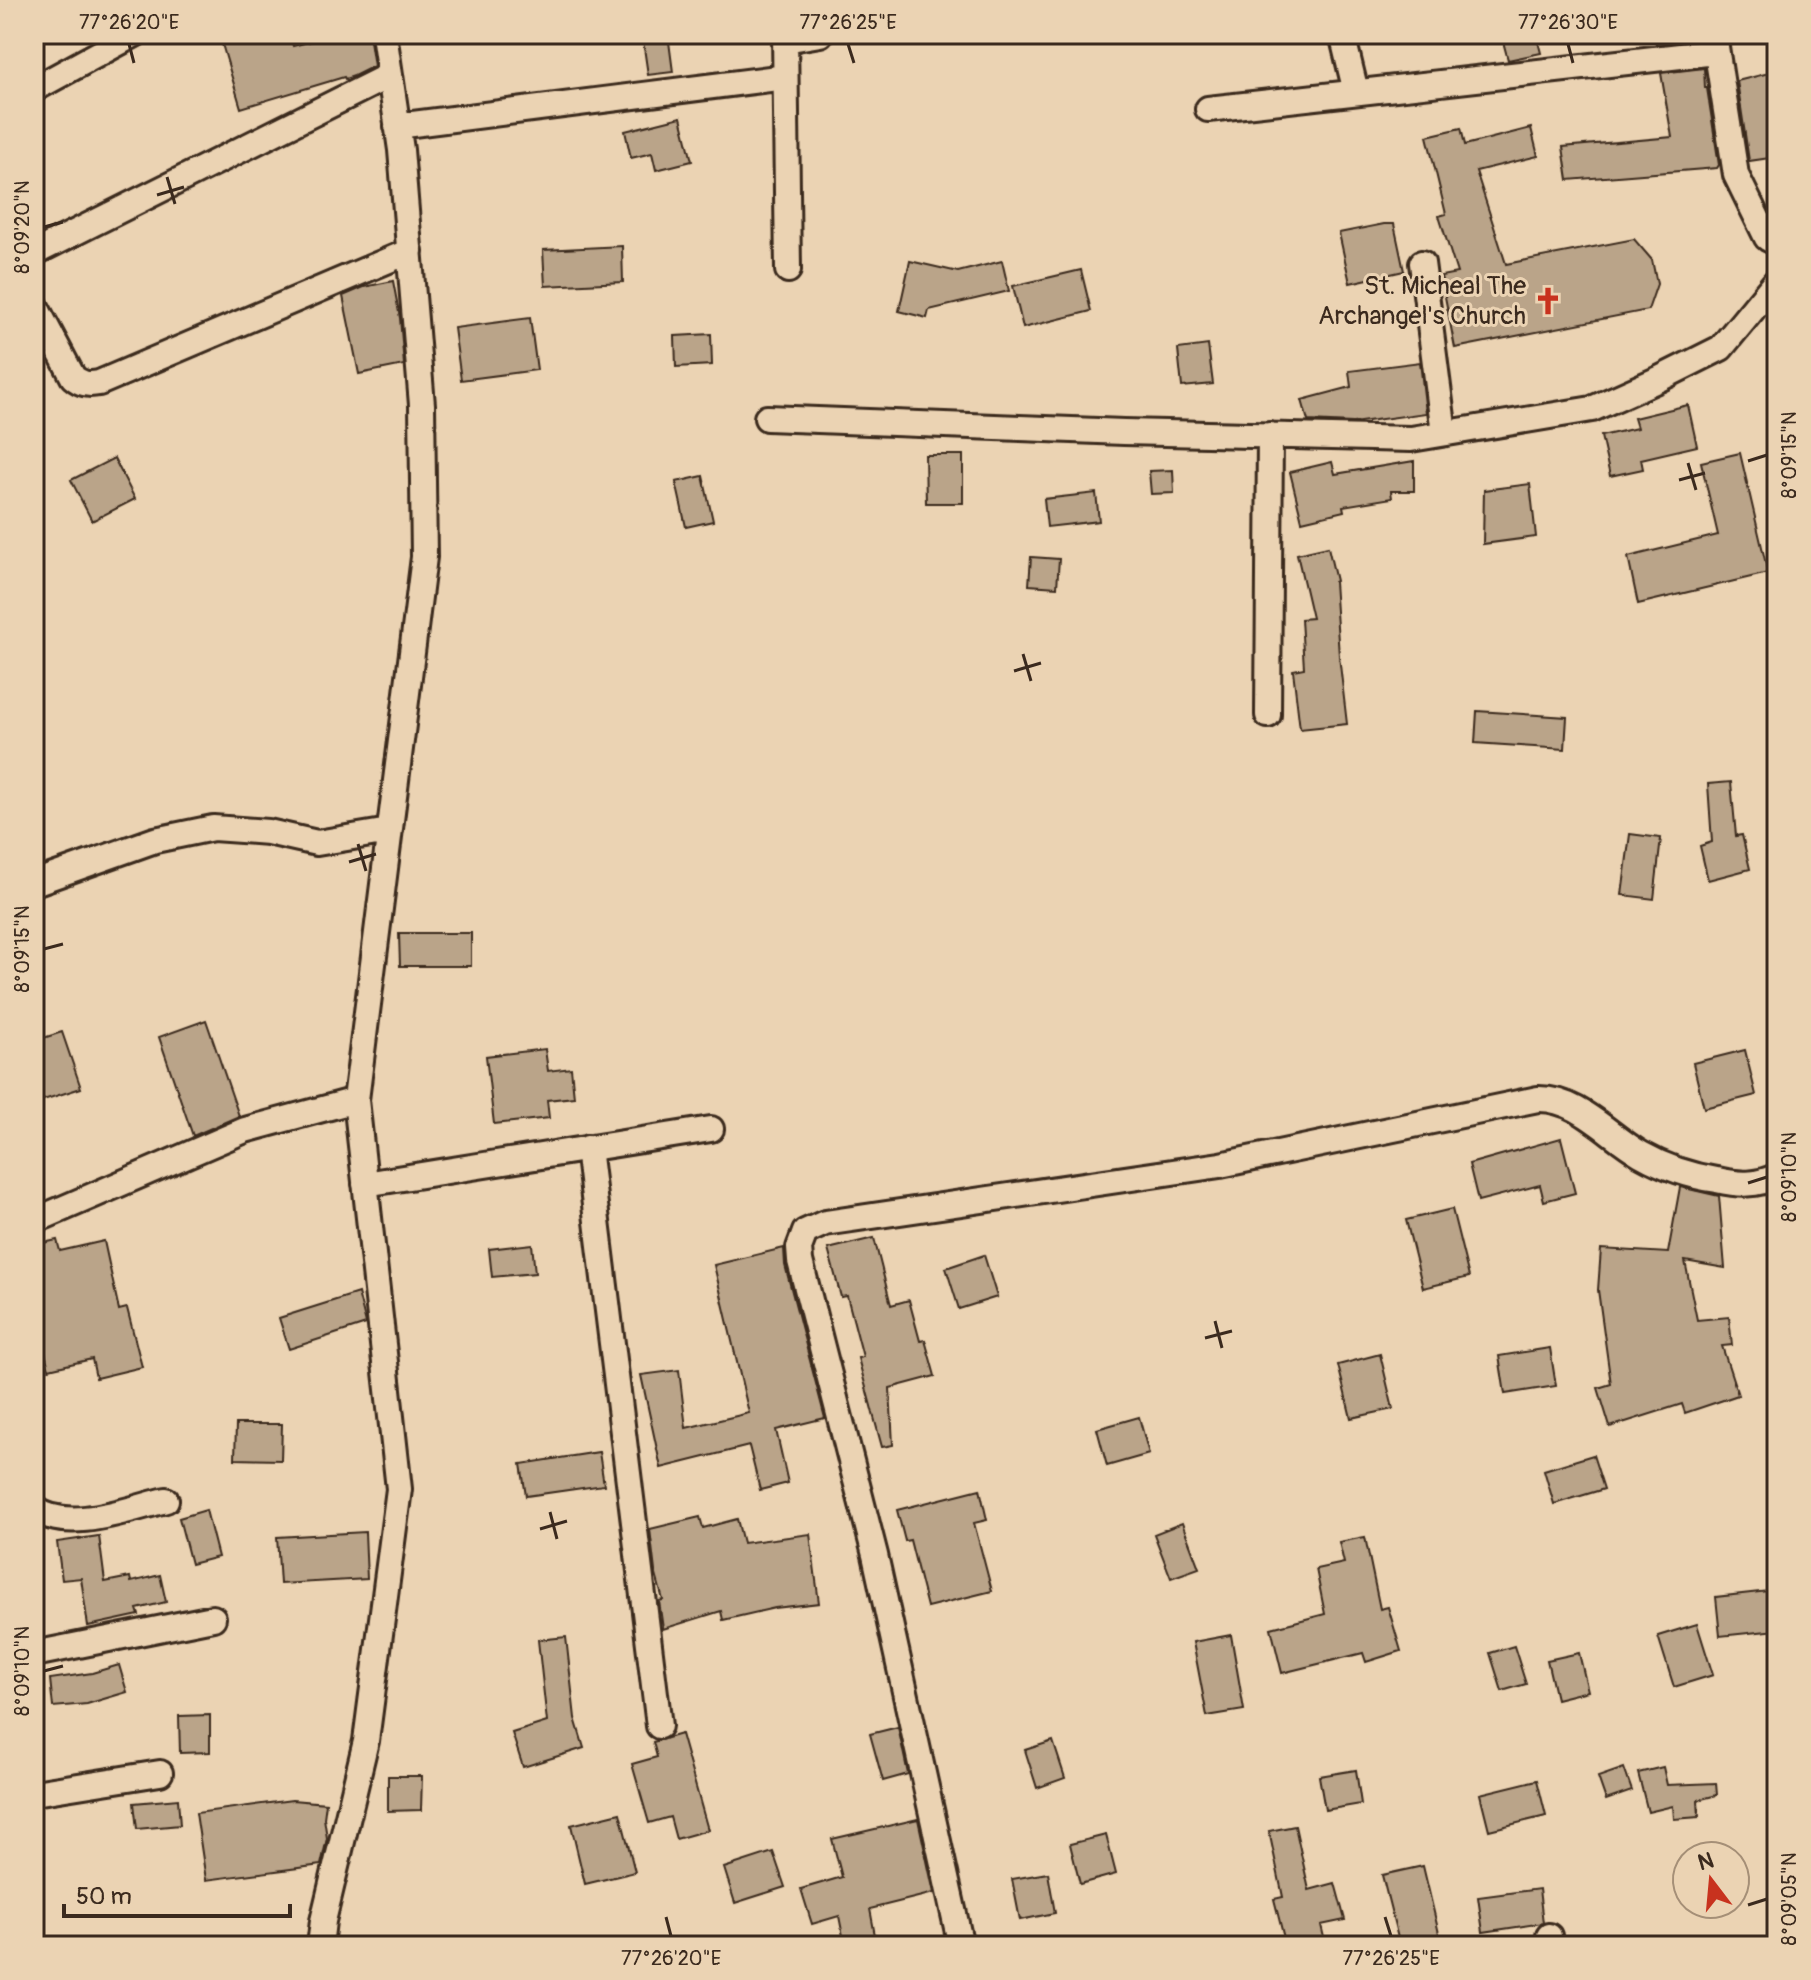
<svg xmlns="http://www.w3.org/2000/svg" width="1811" height="1980" font-family="Pangolin,sans-serif">
	<style>
		.building { fill: #baa489; stroke: #3b2a1e; stroke-width: 2 }
		.lines { fill: none; stroke-linecap: round; stroke-linejoin: round }
		.minor-casing { stroke: #3b2a1e; stroke-width: 30 }
		.minor { stroke: #ebd3b3; stroke-width: 24 }
		.ticks { fill: none; stroke: #3b2a1e; stroke-width: 3 }
		.labels { text-anchor: middle; dominant-baseline: central; stroke-width: 6; stroke-linejoin: round; paint-order: stroke }
		.poi-label { font-size: 26px; fill: #3b2a1e; stroke: #ebd3b3; text-anchor: end }
		.neatline { fill: none; stroke: #3b2a1e; stroke-width: 3 }
		.ticks-label { font-size: 20px; text-anchor: middle; fill: #3b2a1e }
	</style>
	<rect width="100%" height="100%" fill="#ebd3b3"/>
	<filter id="ink" filterUnits="userSpaceOnUse"><feTurbulence type="fractalNoise" baseFrequency=".0125" numOctaves="2"/><feDisplacementMap in="SourceGraphic" scale="16" xChannelSelector="R" yChannelSelector="G"/><feConvolveMatrix kernelMatrix="1 2 1 2 8 2 1 2 1" color-interpolation-filters="sRGB"/></filter>
	<g filter="url(#ink)">
		<path class="building" d="M 254,34 L 289,34 L 293,46 L 338,34 L 369,34 L 374,66 L 354,76 L 345,79 L 344,77 L 241,108 L 222,44 Z
			M 642,34 L 668,34 L 673,72 L 648,75 Z
			M 1501,34 L 1536,34 L 1541,53 L 1508,60 Z
			M 1655,34 L 1699,34 L 1700,39 L 1656,44 Z
			M 1704,68 L 1705,88 L 1707,88 L 1719,165 L 1717,168 L 1568,180 L 1563,147 L 1672,137 L 1661,73 Z
			M 1777,71 L 1777,157 L 1749,161 L 1737,81 Z
			M 681,117 L 692,161 L 656,170 L 652,153 L 631,158 L 625,131 Z
			M 1461,128 L 1465,145 L 1531,128 L 1538,156 L 1476,171 L 1506,264 L 1634,239 L 1652,260 L 1657,284 L 1648,310 L 1455,348 L 1441,276 L 1457,273 L 1439,216 L 1446,214 L 1427,136 Z
			M 1384,224 L 1394,224 L 1404,271 L 1350,283 L 1339,233 Z
			M 622,246 L 623,282 L 545,286 L 543,250 Z
			M 910,261 L 958,272 L 1002,261 L 1009,291 L 929,310 L 927,318 L 899,311 Z
			M 1081,270 L 1091,311 L 1023,328 L 1013,286 Z
			M 393,281 L 400,318 L 404,365 L 359,374 L 343,296 L 364,287 Z
			M 530,318 L 537,370 L 461,380 L 454,328 Z
			M 711,334 L 712,365 L 676,367 L 675,336 Z
			M 1208,345 L 1213,384 L 1182,387 L 1178,349 Z
			M 1420,362 L 1426,413 L 1353,423 L 1308,421 L 1302,400 L 1351,387 L 1349,371 Z
			M 1688,405 L 1697,446 L 1641,459 L 1643,469 L 1610,476 L 1601,436 L 1637,428 L 1634,418 Z
			M 1740,453 L 1768,573 L 1638,604 L 1628,557 L 1718,535 L 1701,462 Z
			M 925,455 L 963,455 L 963,503 L 926,503 Z
			M 114,458 L 135,499 L 92,521 L 71,480 Z
			M 1414,461 L 1414,491 L 1391,491 L 1392,498 L 1343,506 L 1344,511 L 1302,521 L 1290,472 L 1332,462 L 1335,474 Z
			M 1173,470 L 1174,493 L 1151,494 L 1149,471 Z
			M 703,476 L 713,521 L 686,527 L 676,482 Z
			M 1530,484 L 1536,537 L 1483,544 L 1484,490 Z
			M 1096,493 L 1099,521 L 1047,527 L 1044,499 Z
			M 1328,547 L 1336,581 L 1334,582 L 1339,656 L 1347,724 L 1300,729 L 1293,670 L 1304,668 L 1301,619 L 1312,618 L 1297,554 Z
			M 1031,557 L 1059,559 L 1057,587 L 1029,585 Z
			M 1477,711 L 1567,717 L 1565,749 L 1475,743 Z
			M 1731,782 L 1736,836 L 1742,835 L 1750,869 L 1708,880 L 1700,846 L 1712,842 L 1708,784 Z
			M 1630,834 L 1661,838 L 1654,899 L 1622,895 Z
			M 399,933 L 471,933 L 471,966 L 400,966 Z
			M 206,1020 L 239,1116 L 193,1136 L 159,1037 Z
			M 62,1032 L 81,1088 L 34,1103 L 34,1041 Z
			M 545,1049 L 548,1071 L 571,1068 L 574,1097 L 547,1100 L 549,1118 L 494,1124 L 486,1056 Z
			M 1745,1050 L 1756,1095 L 1704,1108 L 1693,1063 Z
			M 1561,1138 L 1575,1193 L 1544,1201 L 1540,1185 L 1478,1201 L 1469,1164 Z
			M 1680,1187 L 1719,1196 L 1725,1268 L 1685,1261 L 1697,1320 L 1729,1317 L 1732,1345 L 1722,1346 L 1738,1395 L 1685,1413 L 1682,1404 L 1610,1427 L 1598,1388 L 1611,1384 L 1598,1290 L 1601,1249 L 1668,1253 Z
			M 1452,1209 L 1469,1277 L 1423,1288 L 1406,1220 Z
			M 874,1238 L 891,1305 L 909,1300 L 920,1341 L 925,1340 L 935,1376 L 890,1388 L 893,1445 L 882,1447 L 858,1358 L 863,1357 L 847,1296 L 841,1297 L 828,1249 Z
			M 57,1240 L 60,1251 L 104,1241 L 119,1310 L 127,1308 L 142,1367 L 96,1378 L 92,1359 L 49,1369 L 34,1307 L 34,1245 Z
			M 532,1244 L 535,1273 L 492,1277 L 489,1249 Z
			M 784,1248 L 785,1265 L 825,1418 L 776,1430 L 788,1483 L 760,1490 L 749,1446 L 661,1468 L 641,1375 L 679,1370 L 686,1428 L 749,1413 L 714,1265 Z
			M 984,1255 L 997,1297 L 959,1309 L 946,1268 Z
			M 358,1293 L 366,1324 L 289,1349 L 279,1318 Z
			M 1550,1348 L 1556,1386 L 1505,1394 L 1499,1356 Z
			M 1380,1354 L 1393,1409 L 1351,1418 L 1338,1365 Z
			M 1139,1417 L 1149,1454 L 1107,1466 L 1097,1429 Z
			M 236,1424 L 282,1424 L 281,1460 L 235,1459 Z
			M 599,1452 L 604,1485 L 526,1496 L 521,1464 Z
			M 1593,1455 L 1604,1489 L 1554,1504 L 1544,1470 Z
			M 980,1489 L 987,1520 L 974,1523 L 992,1591 L 927,1607 L 910,1540 L 905,1541 L 897,1510 Z
			M 206,1510 L 218,1557 L 191,1564 L 179,1518 Z
			M 700,1517 L 703,1528 L 737,1519 L 743,1543 L 810,1534 L 819,1603 L 775,1608 L 723,1620 L 721,1611 L 663,1629 L 659,1601 L 663,1600 L 655,1571 L 650,1529 Z
			M 1182,1523 L 1199,1568 L 1171,1578 L 1154,1534 Z
			M 365,1532 L 367,1579 L 280,1584 L 277,1537 Z
			M 99,1536 L 105,1582 L 130,1577 L 131,1582 L 160,1575 L 166,1602 L 137,1609 L 139,1615 L 88,1626 L 81,1578 L 62,1580 L 57,1542 Z
			M 1365,1537 L 1380,1609 L 1388,1607 L 1401,1651 L 1366,1662 L 1363,1653 L 1282,1673 L 1271,1628 L 1325,1614 L 1316,1569 L 1344,1563 L 1339,1542 Z
			M 1777,1590 L 1777,1630 L 1720,1636 L 1716,1597 Z
			M 1697,1624 L 1713,1675 L 1674,1687 L 1658,1636 Z
			M 1231,1635 L 1244,1710 L 1207,1716 L 1193,1642 Z
			M 566,1637 L 575,1718 L 584,1748 L 523,1767 L 512,1733 L 547,1722 L 538,1640 Z
			M 1514,1646 L 1526,1684 L 1502,1691 L 1490,1653 Z
			M 1579,1653 L 1588,1691 L 1556,1699 L 1547,1660 Z
			M 119,1665 L 127,1692 L 87,1704 L 53,1707 L 50,1679 L 92,1673 Z
			M 210,1715 L 210,1752 L 180,1753 L 179,1716 Z
			M 898,1727 L 908,1774 L 883,1781 L 870,1734 Z
			M 681,1734 L 708,1830 L 676,1839 L 670,1817 L 649,1823 L 632,1764 L 657,1757 L 653,1742 Z
			M 1053,1741 L 1065,1778 L 1037,1788 L 1025,1750 Z
			M 1663,1767 L 1667,1785 L 1716,1783 L 1717,1795 L 1698,1800 L 1699,1817 L 1674,1819 L 1673,1806 L 1648,1812 L 1638,1773 Z
			M 1624,1768 L 1632,1791 L 1606,1800 L 1598,1777 Z
			M 1356,1770 L 1361,1804 L 1325,1810 L 1319,1776 Z
			M 388,1776 L 422,1776 L 421,1810 L 388,1811 Z
			M 1537,1780 L 1546,1816 L 1489,1830 L 1480,1794 Z
			M 178,1799 L 180,1825 L 137,1829 L 134,1803 Z
			M 292,1800 L 326,1803 L 324,1818 L 327,1838 L 321,1865 L 206,1880 L 196,1813 Z
			M 620,1813 L 635,1872 L 585,1884 L 571,1825 Z
			M 918,1819 L 934,1893 L 870,1909 L 877,1946 L 845,1946 L 839,1916 L 812,1924 L 801,1889 L 842,1877 L 832,1839 Z
			M 1295,1826 L 1309,1890 L 1335,1883 L 1345,1920 L 1321,1925 L 1326,1946 L 1286,1946 L 1274,1899 L 1283,1897 L 1269,1831 Z
			M 1106,1835 L 1116,1874 L 1080,1884 L 1070,1844 Z
			M 773,1852 L 785,1887 L 735,1903 L 724,1868 Z
			M 1423,1866 L 1442,1946 L 1400,1946 L 1382,1875 Z
			M 1048,1873 L 1055,1913 L 1020,1920 L 1012,1879 Z
			M 1539,1889 L 1543,1923 L 1483,1932 L 1478,1897 Z"/>
		<g class="lines">
			<defs>
				<path id="minor" d="M 785,34 L 788,270
					M 1342,34 L 1356,92
					M 1714,34 L 1736,175 L 1767,238 L 1777,243
					M 785,40 L 820,34
					M 34,89 L 135,34
					M 1208,109 L 1716,52
					M 397,126 L 785,77
					M 34,253 L 390,75
					M 1422,263 L 1444,433
					M 34,303 L 73,377 C 81,384 88,385 99,383 L 410,251
					M 767,418 L 1124,432 L 1411,439 L 1592,409 L 1659,379 L 1721,348 L 1777,280
					M 1268,715 L 1270,435
					M 34,883 L 155,840 L 213,828 L 268,832 L 317,843 L 389,831
					M 588,1148 L 659,1726
					M 365,1184 L 711,1129
					M 34,1221 L 245,1130 L 356,1100
					M 34,1508 C 66,1534 129,1509 166,1500
					M 34,1654 L 213,1618
					M 34,1793 L 160,1773
					M 1549,1936 L 1550,1946
					M 320,1946 L 323,1921 L 366,1741 L 399,1489 L 356,1100 L 424,557 L 422,405 L 401,150 L 384,34
					M 961,1946 L 875,1555 L 800,1261 L 799,1248 L 805,1232 L 825,1223 L 1220,1165 L 1538,1099 C 1578,1098 1608,1135 1641,1154 C 1664,1167 1690,1176 1717,1180 C 1739,1185 1756,1186 1777,1176"/>
			</defs>
			<use href="#minor" class="minor-casing"/>
			<use href="#minor" class="minor"/>
		</g>
	</g>
	<path class="ticks" d="M 129,44 L 134,63M 848,44 L 854,63M 1568,44 L 1573,63M 167,177 L 175,204M 157,195 L 184,187M 44,227 L 63,222M 1748,461 L 1767,455M 1688,463 L 1696,490M 1679,480 L 1705,473M 1023,654 L 1031,681M 1014,671 L 1041,663M 358,844 L 366,871M 349,862 L 376,854M 44,949 L 63,944M 1748,1183 L 1767,1177M 1215,1321 L 1222,1348M 1205,1338 L 1232,1331M 550,1512 L 557,1539M 540,1529 L 567,1521M 44,1671 L 63,1666M 1748,1905 L 1767,1899M 666,1917 L 671,1936M 1385,1917 L 1391,1936"/>
	<defs>
		<symbol id="church-bare" viewBox="-9 -9 18 18"><path d="M-1.2-6h2.4v3.5h3.3v2.4h-3.3V6h-2.4V-.1h-3.3v-2.4h3.3Z" fill="#c8321e" stroke="#ebd3b3" stroke-width="2.5" paint-order="stroke"/></symbol>
	</defs>
	<g fill-rule="evenodd">
		<use href="#church-bare" x="1528" y="281" width="40" height="40"/>
	</g>
	<g class="labels">
		<g class="poi-label">
			<text x="1526" y="286">St. Micheal The<tspan x="1526" dy="30">Archangel's Church</tspan></text>
		</g>
	</g>
	<rect width="1811" height="1980" fill="none" stroke="#ebd3b3" stroke-width="88"/>
	<g transform="translate(1711 1880) rotate(344)"><circle r="38" fill="#ebd3b3" stroke="#a58f77" stroke-width="2"/>
	<path d="M0-6L14 30L0 20L-14 30Z" fill="#c8321e"/>
	<text y="-12" font-size="22" font-weight="bold" text-anchor="middle" fill="#3b2a1e">N</text>
	</g>
	<path d="M64 1904v12h226v-12" fill="none" stroke="#3b2a1e" stroke-width="4"/>
	<text x="76" y="1904" font-size="24" fill="#3b2a1e" stroke="#ebd3b3" stroke-width="6" paint-order="stroke">50 m</text>
	<rect x="44" y="44" width="1723" height="1892" class="neatline"/>
	<g class="ticks-label">
		<text x="129" y="29">77°26'20"E</text>
		<text x="848" y="29">77°26'25"E</text>
		<text x="1568" y="29">77°26'30"E</text>
		<text transform="translate(22 227) rotate(-90)" y="7">8°09'20"N</text>
		<text transform="translate(1789 455) rotate(-90)" y="7">8°09'15"N</text>
		<text transform="translate(22 949) rotate(-90)" y="7">8°09'15"N</text>
		<text transform="translate(1789 1177) rotate(-90)" y="7">8°09'10"N</text>
		<text transform="translate(22 1671) rotate(-90)" y="7">8°09'10"N</text>
		<text transform="translate(1789 1899) rotate(-90)" y="7">8°09'05"N</text>
		<text x="671" y="1965">77°26'20"E</text>
		<text x="1391" y="1965">77°26'25"E</text>
	</g>
</svg>
